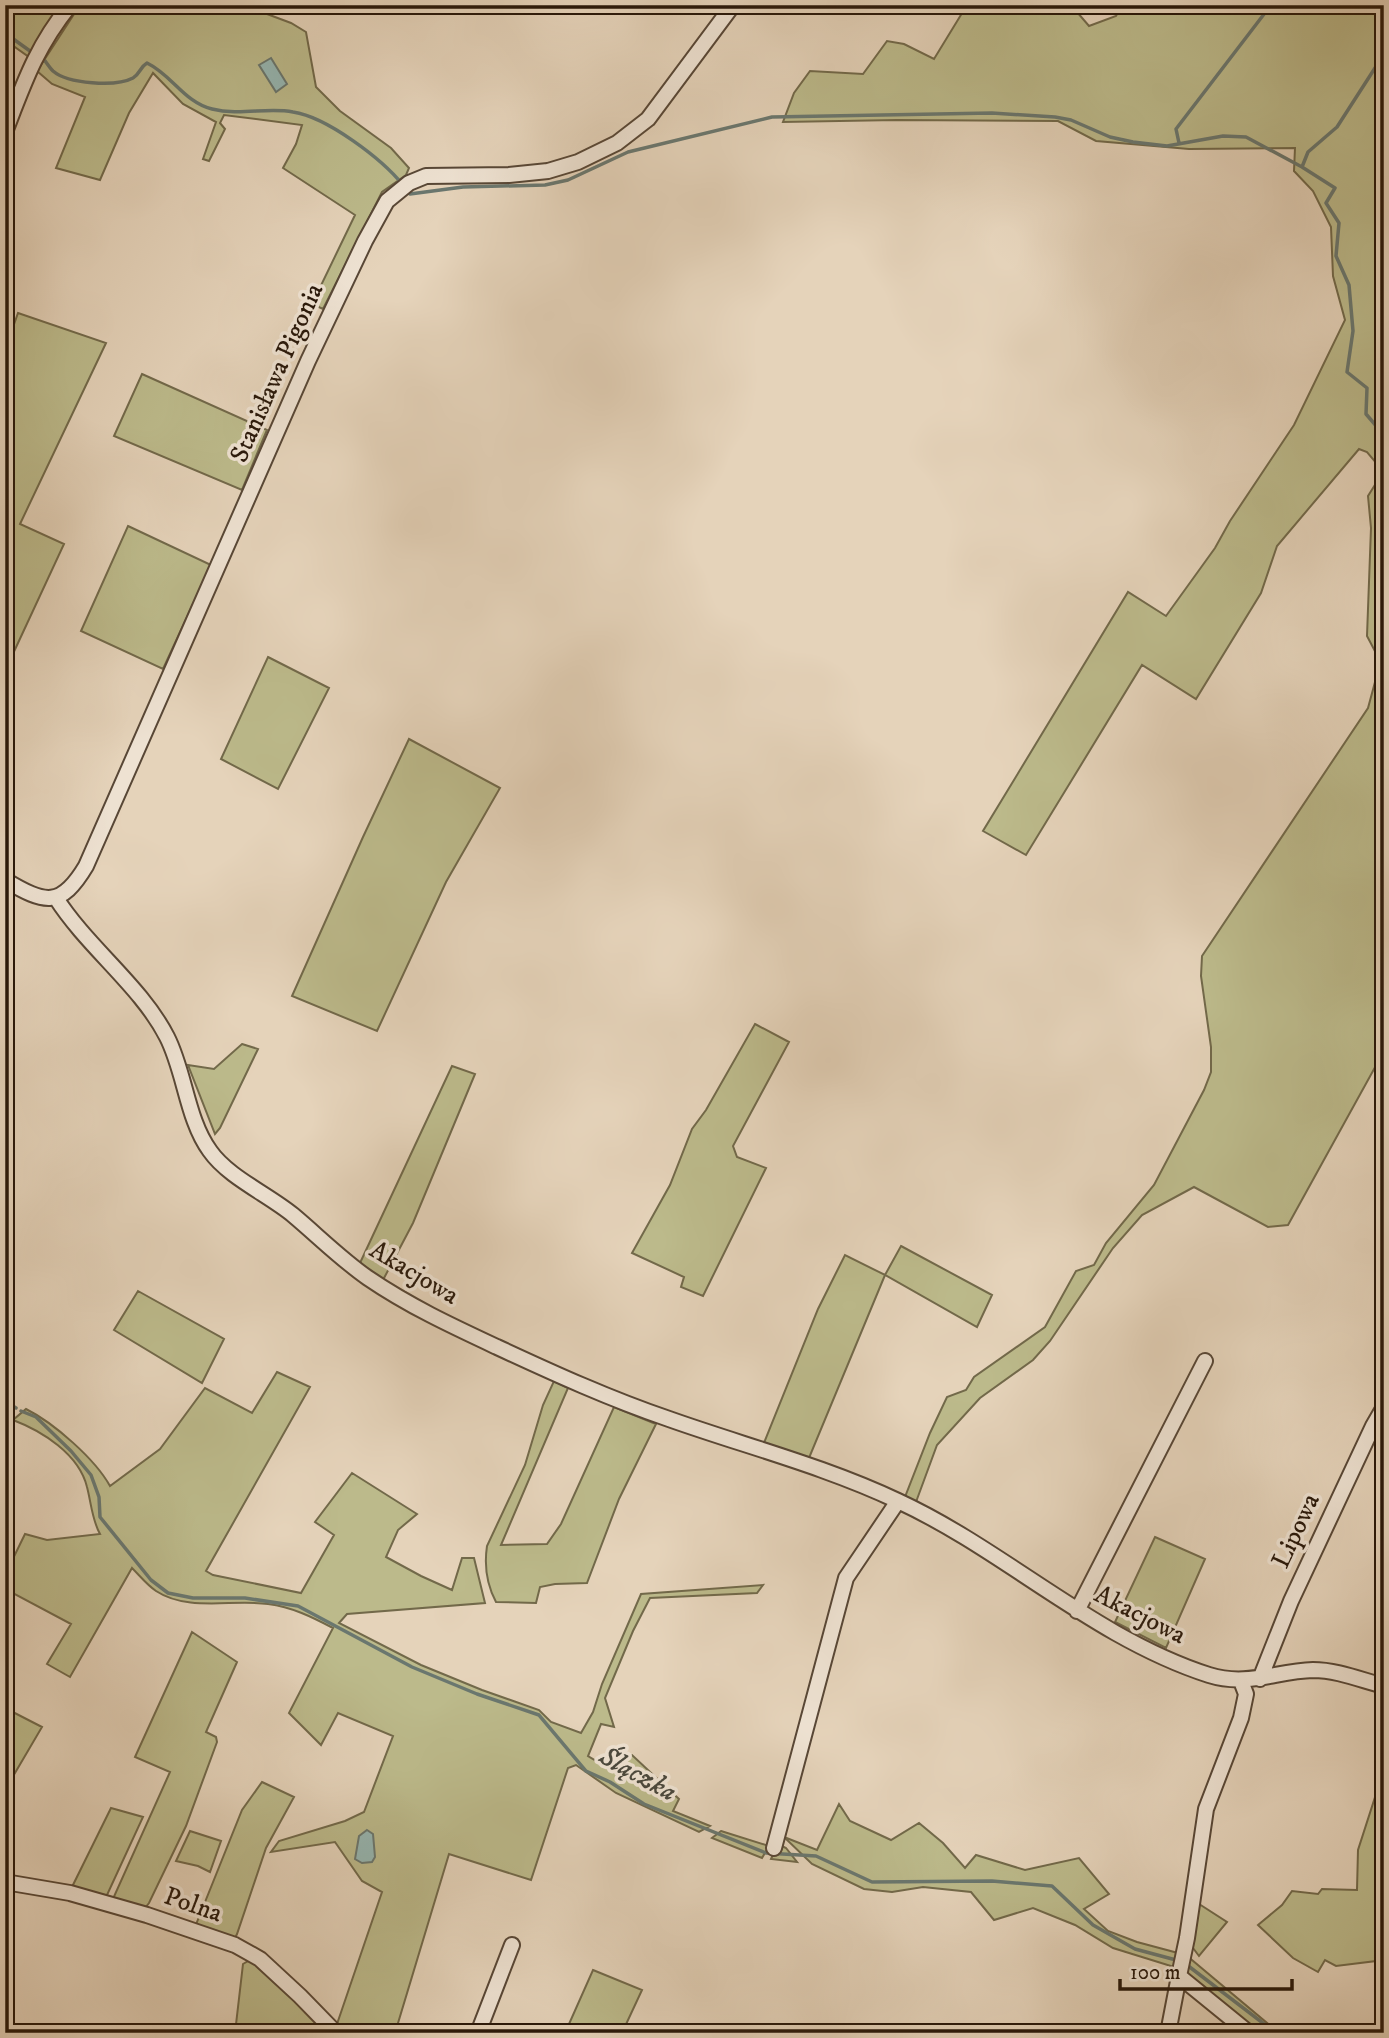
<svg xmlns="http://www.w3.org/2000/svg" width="1389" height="2038" font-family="'IM FELL DW Pica',serif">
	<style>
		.green { fill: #bcba8b; stroke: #72694a; stroke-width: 2 }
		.water { fill: #96b7b3; stroke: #6a776f; stroke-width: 2 }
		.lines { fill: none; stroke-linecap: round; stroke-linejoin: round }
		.stream { stroke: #6a776f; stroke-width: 3.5 }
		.minor-casing { stroke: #584736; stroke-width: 18 }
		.minor { stroke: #eee2d2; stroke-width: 14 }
		.labels { text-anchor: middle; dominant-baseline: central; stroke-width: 7; stroke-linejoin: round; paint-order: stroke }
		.street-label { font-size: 26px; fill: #29180a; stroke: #eee2d2 }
		.water-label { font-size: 28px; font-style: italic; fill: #4a483d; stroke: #eee2d2 }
	</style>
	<rect width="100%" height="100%" fill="#e5d3ba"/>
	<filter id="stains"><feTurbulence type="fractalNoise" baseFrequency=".00286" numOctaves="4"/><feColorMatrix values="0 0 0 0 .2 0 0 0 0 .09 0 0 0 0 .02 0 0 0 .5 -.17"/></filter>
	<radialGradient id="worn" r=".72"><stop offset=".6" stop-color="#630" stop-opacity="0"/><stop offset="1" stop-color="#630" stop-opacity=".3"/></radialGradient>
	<path class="green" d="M 5,5 L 63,5 L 29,57 L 5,40 Z
		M 80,5 L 223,5 L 259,11 L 291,23 L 306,32 L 316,87 L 340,111 L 391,148 L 409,168 L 406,175 L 382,192 L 323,309 L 312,304 L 355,215 L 283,168 L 296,144 L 302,125 L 224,115 L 220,123 L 225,129 L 209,161 L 203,159 L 216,122 L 183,104 L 153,73 L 129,113 L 100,180 L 56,168 L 85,97 L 52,84 L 37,71 Z
		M 967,5 L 1071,5 L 1089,26 L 1116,16 L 1122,5 L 1384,5 L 1384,1051 L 1288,1225 L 1268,1227 L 1194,1187 L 1142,1215 L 1113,1248 L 1050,1341 L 1033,1360 L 980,1398 L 937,1445 L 916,1502 L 905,1497 L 930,1433 L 947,1397 L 966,1390 L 974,1377 L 1045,1327 L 1076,1271 L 1094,1265 L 1106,1243 L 1154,1185 L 1204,1090 L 1211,1072 L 1211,1047 L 1201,976 L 1202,956 L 1368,708 L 1378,671 L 1377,655 L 1367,636 L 1371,528 L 1368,496 L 1378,480 L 1378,465 L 1367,452 L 1359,449 L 1277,546 L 1261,593 L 1196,699 L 1142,665 L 1026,855 L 983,831 L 1128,592 L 1166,616 L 1215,548 L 1230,521 L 1294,425 L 1345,320 L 1333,276 L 1331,227 L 1313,191 L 1294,171 L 1295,148 L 1189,149 L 1096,141 L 1058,121 L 897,120 L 783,122 L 794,93 L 810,71 L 863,74 L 887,41 L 904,44 L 934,59 Z
		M 18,313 L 106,343 L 20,524 L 64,544 L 5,671 L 5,350 Z
		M 142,374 L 267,430 L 242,490 L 114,436 Z
		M 128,526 L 211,565 L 163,669 L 81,631 Z
		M 268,657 L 329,688 L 278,789 L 221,759 Z
		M 409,739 L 500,788 L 446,882 L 377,1031 L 292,996 L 363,837 Z
		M 755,1024 L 789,1042 L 733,1146 L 737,1157 L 766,1168 L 703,1296 L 681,1287 L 684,1277 L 632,1253 L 670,1185 L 692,1129 L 706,1110 Z
		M 242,1044 L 258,1049 L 220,1128 L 215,1134 L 188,1065 L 214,1069 Z
		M 452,1066 L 475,1074 L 413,1223 L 383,1280 L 360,1263 Z
		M 901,1246 L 992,1295 L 977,1327 L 885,1275 L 809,1458 L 764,1443 L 818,1309 L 845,1255 L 885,1275 Z
		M 138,1291 L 224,1339 L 202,1383 L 114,1330 Z
		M 277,1372 L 310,1387 L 206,1571 L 213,1575 L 301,1593 L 334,1535 L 315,1522 L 352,1473 L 417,1514 L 398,1530 L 386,1557 L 421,1576 L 452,1590 L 462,1558 L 474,1558 L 485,1603 L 347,1614 L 339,1623 L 421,1665 L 482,1690 L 539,1710 L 551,1722 L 581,1733 L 593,1712 L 602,1684 L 641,1594 L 763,1585 L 757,1593 L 650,1598 L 633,1631 L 605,1698 L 614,1727 L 601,1724 L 588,1756 L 608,1768 L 618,1758 L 632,1755 L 679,1799 L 673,1811 L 710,1826 L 699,1832 L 616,1793 L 576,1765 L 568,1768 L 531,1880 L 449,1854 L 395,2033 L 341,2033 L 336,2027 L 382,1892 L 362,1881 L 335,1842 L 271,1852 L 279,1841 L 345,1821 L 364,1812 L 393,1736 L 338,1713 L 321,1745 L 289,1713 L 333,1628 C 312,1617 292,1607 268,1604 C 232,1599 188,1612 156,1591 C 147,1585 140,1576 132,1568 L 70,1677 L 47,1664 L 71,1624 L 5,1589 L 5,1575 L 25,1534 L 47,1540 L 100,1534 C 92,1520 91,1502 87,1487 C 79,1454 42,1431 13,1420 L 26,1409 C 54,1423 95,1459 110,1486 L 160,1449 L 205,1388 L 252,1413 Z
		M 554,1381 L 568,1388 L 501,1545 L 547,1544 L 561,1524 L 614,1407 L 656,1424 L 619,1499 L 587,1583 L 555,1584 L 540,1587 L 536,1603 L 496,1602 C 487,1585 484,1566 487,1546 L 525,1465 L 543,1405 Z
		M 1155,1537 L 1205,1559 L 1166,1648 L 1115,1622 Z
		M 192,1632 L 237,1662 L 206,1732 L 216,1737 L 217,1742 L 186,1826 L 149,1903 L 145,1908 L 112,1901 L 170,1772 L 135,1757 Z
		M 5,1708 L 42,1727 L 5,1790 Z
		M 262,1782 L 294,1797 L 266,1848 L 237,1934 L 235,1938 L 195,1927 L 242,1810 Z
		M 1378,1788 L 1384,1789 L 1384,1960 L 1336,1966 L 1325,1960 L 1318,1972 L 1293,1958 L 1258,1925 L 1282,1905 L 1292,1891 L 1318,1894 L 1322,1889 L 1357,1890 L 1358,1850 Z
		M 839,1804 L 850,1821 L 891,1840 L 919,1823 L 943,1843 L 965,1868 L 976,1855 L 1025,1870 L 1079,1858 L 1109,1894 L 1084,1909 L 1108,1931 L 1137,1942 L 1178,1953 L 1174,1967 L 1113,1948 L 1075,1925 L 1033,1908 L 994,1920 L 971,1892 L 923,1887 L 892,1892 L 864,1889 L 812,1864 L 784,1837 L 817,1850 Z
		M 111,1808 L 143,1817 L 107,1895 L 101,1898 L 71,1889 Z
		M 190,1831 L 221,1841 L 210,1872 L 198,1866 L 176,1861 Z
		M 721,1831 L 769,1846 L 762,1858 L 712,1838 Z
		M 778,1844 L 786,1848 L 797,1862 L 771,1859 Z
		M 1196,1902 L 1227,1922 L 1199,1956 L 1190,1944 Z
		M 1186,1955 L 1279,2033 L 1256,2033 L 1186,1978 Z
		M 250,1960 L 329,2033 L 235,2033 L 243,1964 Z
		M 593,1970 L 642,1990 L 622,2033 L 565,2033 Z"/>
	<path class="water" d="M 271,58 L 287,84 L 276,92 L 259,65 Z
		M 367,1830 L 373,1834 L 375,1857 L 372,1862 L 362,1863 L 355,1859 L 359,1836 Z"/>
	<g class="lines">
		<path class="stream" d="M 5,33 L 30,51
			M 43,58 C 46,62 50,68 53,71 C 68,84 116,87 133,78 C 140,74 140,67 147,63 C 172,75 184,102 212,109 C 240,116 267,107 293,112 C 327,117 382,159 403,185
			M 1179,143 L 1176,129 L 1271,5
			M 1302,167 L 1308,152 L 1337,127 L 1384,54
			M 408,191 L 410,194 L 463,187 L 545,185 L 568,180 L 628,152 L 772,117 L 992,113 L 1055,117 L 1071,120 L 1110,137 L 1133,142 L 1167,146 L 1223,136 L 1246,137 L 1302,167 L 1335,188 L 1326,203 L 1339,223 L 1336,256 L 1349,285 L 1353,331 L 1347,372 L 1367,388 L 1366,414 L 1384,435
			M 1384,489 L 1376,500 L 1384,644
			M 5,1401 L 16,1408
			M 21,1411 L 36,1417 L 71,1451 L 91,1475 L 99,1497 L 100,1517 L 151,1580 L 168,1593 L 193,1598 L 245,1598 L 298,1606 L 412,1667 L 477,1694 L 539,1715 L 586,1771 L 610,1782 L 644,1804 L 766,1853 L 816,1856 L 872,1882 L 992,1881 L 1052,1886 L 1093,1925 L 1135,1949 L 1176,1960
			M 1187,1965 L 1276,2033"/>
		<defs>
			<path id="minor" d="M 5,132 C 24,83 36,47 70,5
				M 5,880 C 45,904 61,908 86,866 L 308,361 L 365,241 L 387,201 L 409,183 L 426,176 L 509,175 L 548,171 L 578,162 L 617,143 L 648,119 L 733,5
				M 56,898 C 88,948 141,986 167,1037 C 185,1072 187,1120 210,1151 C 228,1177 269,1195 293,1215 C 318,1236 342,1260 368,1278 C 409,1306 452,1326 497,1347 C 553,1373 610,1399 669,1419 C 745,1446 824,1466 898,1501 C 1006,1551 1094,1638 1209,1675 C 1247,1687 1276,1671 1313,1670 C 1337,1670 1361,1680 1384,1686
				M 1077,1611 L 1205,1361
				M 1260,1679 L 1291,1601 L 1373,1426 L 1384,1407
				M 1241,1681 L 1246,1694 L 1241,1718 L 1206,1809 L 1187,1938 L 1179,1976 L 1249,2033
				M 774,1848 L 846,1578 L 898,1501
				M 5,1882 L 70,1893 L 147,1915 L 235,1945 L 260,1959 L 300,1996 L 336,2033
				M 478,2033 L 512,1945
				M 1168,2033 L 1179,1976"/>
		</defs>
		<use href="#minor" class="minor-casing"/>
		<use href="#minor" class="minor"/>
	</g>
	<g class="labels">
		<g class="street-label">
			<text transform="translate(277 373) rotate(-66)">Stanisława Pigonia</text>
			<text transform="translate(414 1273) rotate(31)">Akacjowa</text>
			<text transform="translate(1296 1531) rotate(-65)">Lipowa</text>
			<text transform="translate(1140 1615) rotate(27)">Akacjowa</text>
			<text transform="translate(193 1905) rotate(19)">Polna</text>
		</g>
		<g class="water-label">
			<text transform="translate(638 1774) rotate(29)">Ślączka</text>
		</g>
	</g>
	<rect width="1389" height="2038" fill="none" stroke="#e5d3ba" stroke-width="28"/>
	<rect x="7" y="7" width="1375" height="2024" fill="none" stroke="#29180a" stroke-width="3.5"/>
	<rect x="14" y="14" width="1361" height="2010" fill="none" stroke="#29180a" stroke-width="2"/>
	<path d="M1120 1979v10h172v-10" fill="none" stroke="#29180a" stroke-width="3.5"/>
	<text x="1130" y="1979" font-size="21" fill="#29180a" stroke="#eee2d2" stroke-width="5" paint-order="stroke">100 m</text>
	<rect width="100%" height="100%" filter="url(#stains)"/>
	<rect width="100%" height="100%" fill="url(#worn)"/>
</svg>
